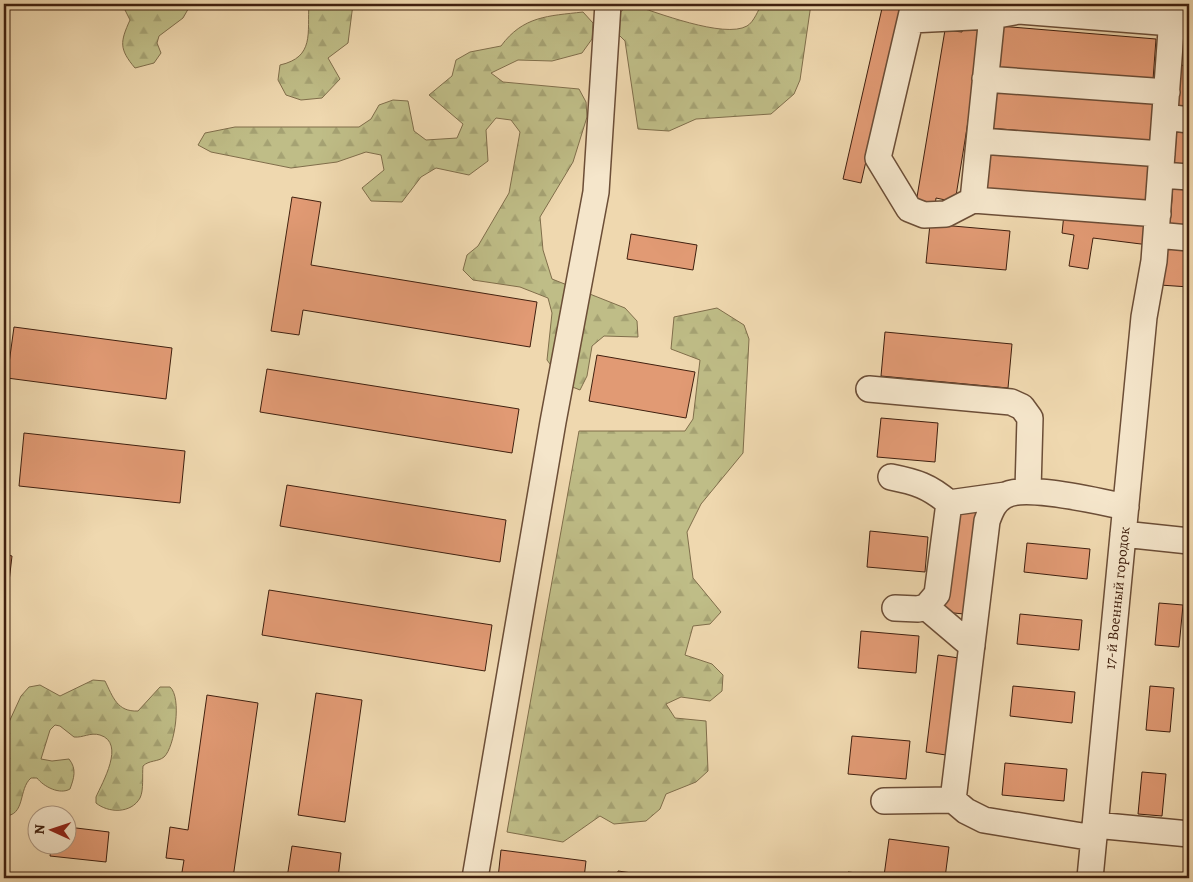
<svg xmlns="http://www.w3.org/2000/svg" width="1193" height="882" font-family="Alegreya,serif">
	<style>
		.forest { fill: url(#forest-firs); stroke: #806e4b }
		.building { fill: #e19a74; stroke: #40200f }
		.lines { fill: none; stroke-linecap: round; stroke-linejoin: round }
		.minor-casing { stroke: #6c4e37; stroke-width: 28 }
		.minor { stroke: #f5e6cb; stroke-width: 25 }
		.labels { text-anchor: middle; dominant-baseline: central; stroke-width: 4.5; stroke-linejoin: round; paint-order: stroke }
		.street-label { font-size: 15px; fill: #40200f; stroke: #f5e6cb }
	</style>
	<defs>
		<pattern id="forest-firs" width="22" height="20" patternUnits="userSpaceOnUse" patternTransform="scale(1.25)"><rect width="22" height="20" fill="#bfbd87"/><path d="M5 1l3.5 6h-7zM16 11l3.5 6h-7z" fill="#a5a273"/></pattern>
	</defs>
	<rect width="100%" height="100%" fill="#efd8af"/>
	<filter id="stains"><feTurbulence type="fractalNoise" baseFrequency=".004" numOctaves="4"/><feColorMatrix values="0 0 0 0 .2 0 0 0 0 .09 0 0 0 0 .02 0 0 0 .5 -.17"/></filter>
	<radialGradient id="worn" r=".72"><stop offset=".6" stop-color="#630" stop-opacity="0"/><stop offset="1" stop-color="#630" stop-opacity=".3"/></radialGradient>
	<path class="forest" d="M 122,4 L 191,4 L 183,18 L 159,36 L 157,43 L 161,53 L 154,63 L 135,68 C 119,49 120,42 130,20 Z
		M 309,4 L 353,4 L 348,43 L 328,58 L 340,79 L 322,98 L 301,100 L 286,95 L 278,80 L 280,65 C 315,57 307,33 309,4 Z
		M 630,4 C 656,12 724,39 747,26 C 754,22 758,10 762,4 L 811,4 L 800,80 L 794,94 L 771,114 L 696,119 L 669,131 L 638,129 L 625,41 L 614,30 L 618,14 Z
		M 583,12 L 593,23 L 592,39 L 582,53 L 552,61 L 518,60 L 491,73 L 503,82 L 579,89 L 586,102 L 587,117 L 573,162 L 540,217 L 543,250 L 552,279 L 625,308 L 637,321 L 638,337 L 604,336 L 592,346 L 587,376 L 580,390 L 565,384 L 547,360 L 552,313 L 548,298 L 520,287 L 473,280 L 463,270 L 467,255 L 478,246 L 509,193 L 520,132 L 511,120 L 496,118 L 486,130 L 488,161 L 469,175 L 436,168 L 421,177 L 402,202 L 371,201 L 362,188 L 384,170 L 381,155 L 366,152 L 337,162 L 291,168 L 211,152 L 198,145 L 205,133 L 235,127 L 359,127 L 371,119 L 379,105 L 393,100 L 408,101 L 414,131 L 426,140 L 457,138 L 463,124 L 429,95 L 452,76 L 456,60 L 470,52 L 501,46 C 523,16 548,16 583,12 Z
		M 717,308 L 744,325 L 749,339 L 743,453 L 701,504 L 687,532 L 693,578 L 721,612 L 710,624 L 693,626 L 685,655 L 712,664 L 723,675 L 722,691 L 710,701 L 681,697 L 666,704 L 675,718 L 706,721 L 708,771 L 696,782 L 666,794 L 660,809 L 646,821 L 614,824 L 600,816 L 563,842 L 507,832 L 579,431 L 685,431 L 693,419 L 700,360 L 671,349 L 674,317 Z
		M 93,680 L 105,681 C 113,697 117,712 138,711 L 160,687 L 170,687 C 182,697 175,747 164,757 C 158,762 149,760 143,766 C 142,775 144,790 140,798 C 131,814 108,813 96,803 L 96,797 C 102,783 126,743 100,735 C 90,732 83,738 74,737 L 60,726 L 55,725 L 50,730 L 41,759 L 52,761 L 69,759 C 77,769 74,778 70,789 C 60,795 44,787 37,778 L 31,778 C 18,789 26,816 4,816 L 4,733 L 21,696 L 29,687 L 40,685 L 60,696 Z"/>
	<path class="building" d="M 883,4 L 902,4 L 861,183 L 843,179 Z
		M 1185,6 L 1189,6 L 1189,46 L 1182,45 Z
		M 963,26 L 983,29 L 955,202 L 936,198 L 935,206 L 916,203 L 945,30 L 962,32 Z
		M 999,26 L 1156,39 L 1153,80 L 995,67 Z
		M 1180,65 L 1189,66 L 1189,107 L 1177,106 Z
		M 992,90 L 1158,103 L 1155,142 L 989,128 Z
		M 1177,128 L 1189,129 L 1189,165 L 1174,164 Z
		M 988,151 L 1152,164 L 1149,203 L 985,189 Z
		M 1173,184 L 1189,185 L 1189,227 L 1170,225 Z
		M 292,197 L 321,202 L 311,265 L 537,302 L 530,347 L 303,310 L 299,335 L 271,331 Z
		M 1064,214 L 1151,226 L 1149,245 L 1093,238 L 1088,269 L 1069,266 L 1074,235 L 1062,233 Z
		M 930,224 L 1010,231 L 1006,270 L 926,263 Z
		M 631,234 L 697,245 L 693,270 L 627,259 Z
		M 1163,246 L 1189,248 L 1189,287 L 1160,285 Z
		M 14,327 L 172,348 L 166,399 L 7,378 Z
		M 885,332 L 1012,344 L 1008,388 L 881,376 Z
		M 597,355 L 695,372 L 686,418 L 589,401 Z
		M 267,369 L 519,409 L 512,453 L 260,412 Z
		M 881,418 L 938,423 L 935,462 L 877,457 Z
		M 24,433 L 185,451 L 180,503 L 19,486 Z
		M 287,485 L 506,520 L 500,562 L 280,526 Z
		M 957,508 L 977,510 L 964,614 L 944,612 Z
		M 870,531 L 928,537 L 925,572 L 867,567 Z
		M 1027,543 L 1090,549 L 1087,579 L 1024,572 Z
		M 4,554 L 12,556 L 4,625 Z
		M 269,590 L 492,625 L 485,671 L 262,635 Z
		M 1159,603 L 1183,605 L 1179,647 L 1155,645 Z
		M 1020,614 L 1082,620 L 1079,650 L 1017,644 Z
		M 861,631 L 919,636 L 916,673 L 858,668 Z
		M 938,655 L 959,658 L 946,755 L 926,752 Z
		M 1013,686 L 1075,692 L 1072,723 L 1010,716 Z
		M 1150,686 L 1174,688 L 1170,732 L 1146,730 Z
		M 316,693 L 362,700 L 345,822 L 298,815 Z
		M 207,695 L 258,703 L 233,878 L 181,878 L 184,860 L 166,858 L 170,827 L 188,830 Z
		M 852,736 L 910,741 L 906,779 L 848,774 Z
		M 1005,763 L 1067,769 L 1064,801 L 1002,795 Z
		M 1142,772 L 1166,774 L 1162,816 L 1138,814 Z
		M 68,827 L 109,832 L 106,862 L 50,856 L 52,844 L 68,844 Z
		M 889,839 L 949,847 L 945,878 L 847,878 L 848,872 L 884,876 Z
		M 292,846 L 341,853 L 338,878 L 287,878 Z
		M 501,850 L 586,861 L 584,878 L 498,878 Z
		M 618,871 L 639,874 L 639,878 L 617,878 Z"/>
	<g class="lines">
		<defs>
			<path id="minor" d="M 914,4 L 878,158 L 909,209 L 924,215 L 946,214 L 973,200 L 992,16
				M 911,20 L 992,16 L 1019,11 L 1172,23
				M 985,79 L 1167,92
				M 1165,117 L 1189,120
				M 980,141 L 1162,154
				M 1161,175 L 1189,177
				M 973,200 L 1158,214
				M 1156,235 L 1189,238
				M 869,389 L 1011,402 L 1022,407 L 1030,418 L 1028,490
				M 891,477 C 916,482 929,486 949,503
				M 1123,534 L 1189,541
				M 926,607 L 972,646
				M 895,608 L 918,609 L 926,607 L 937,594 L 949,503 L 1006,495
				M 953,800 L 966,811 L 984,820 L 1094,838
				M 884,801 L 953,800 L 987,521 C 991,510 994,502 1004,496 C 1025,483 1100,502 1126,507
				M 1095,825 L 1189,834
				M 475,878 L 553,422 L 596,192 L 608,4
				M 1090,878 L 1144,317 L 1154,261 L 1173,4"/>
		</defs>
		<use href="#minor" class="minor-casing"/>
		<use href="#minor" class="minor"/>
	</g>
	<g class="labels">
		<g class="street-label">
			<text transform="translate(1117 598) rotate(-84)">17-й Военный городок</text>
		</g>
	</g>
	<rect width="1193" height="882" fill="none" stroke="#efd8af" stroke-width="20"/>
	<rect x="5" y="5" width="1183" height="872" fill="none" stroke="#40200f" stroke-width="2.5"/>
	<rect x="10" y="10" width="1173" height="862" fill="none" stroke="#40200f"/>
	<g transform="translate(52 830) rotate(273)"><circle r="24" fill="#f5e6cb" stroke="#ad9780"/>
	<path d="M0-4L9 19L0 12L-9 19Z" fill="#8f2418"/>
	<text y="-8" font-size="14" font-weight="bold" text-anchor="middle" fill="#40200f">N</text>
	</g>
	<rect width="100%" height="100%" filter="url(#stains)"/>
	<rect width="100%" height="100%" fill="url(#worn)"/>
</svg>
